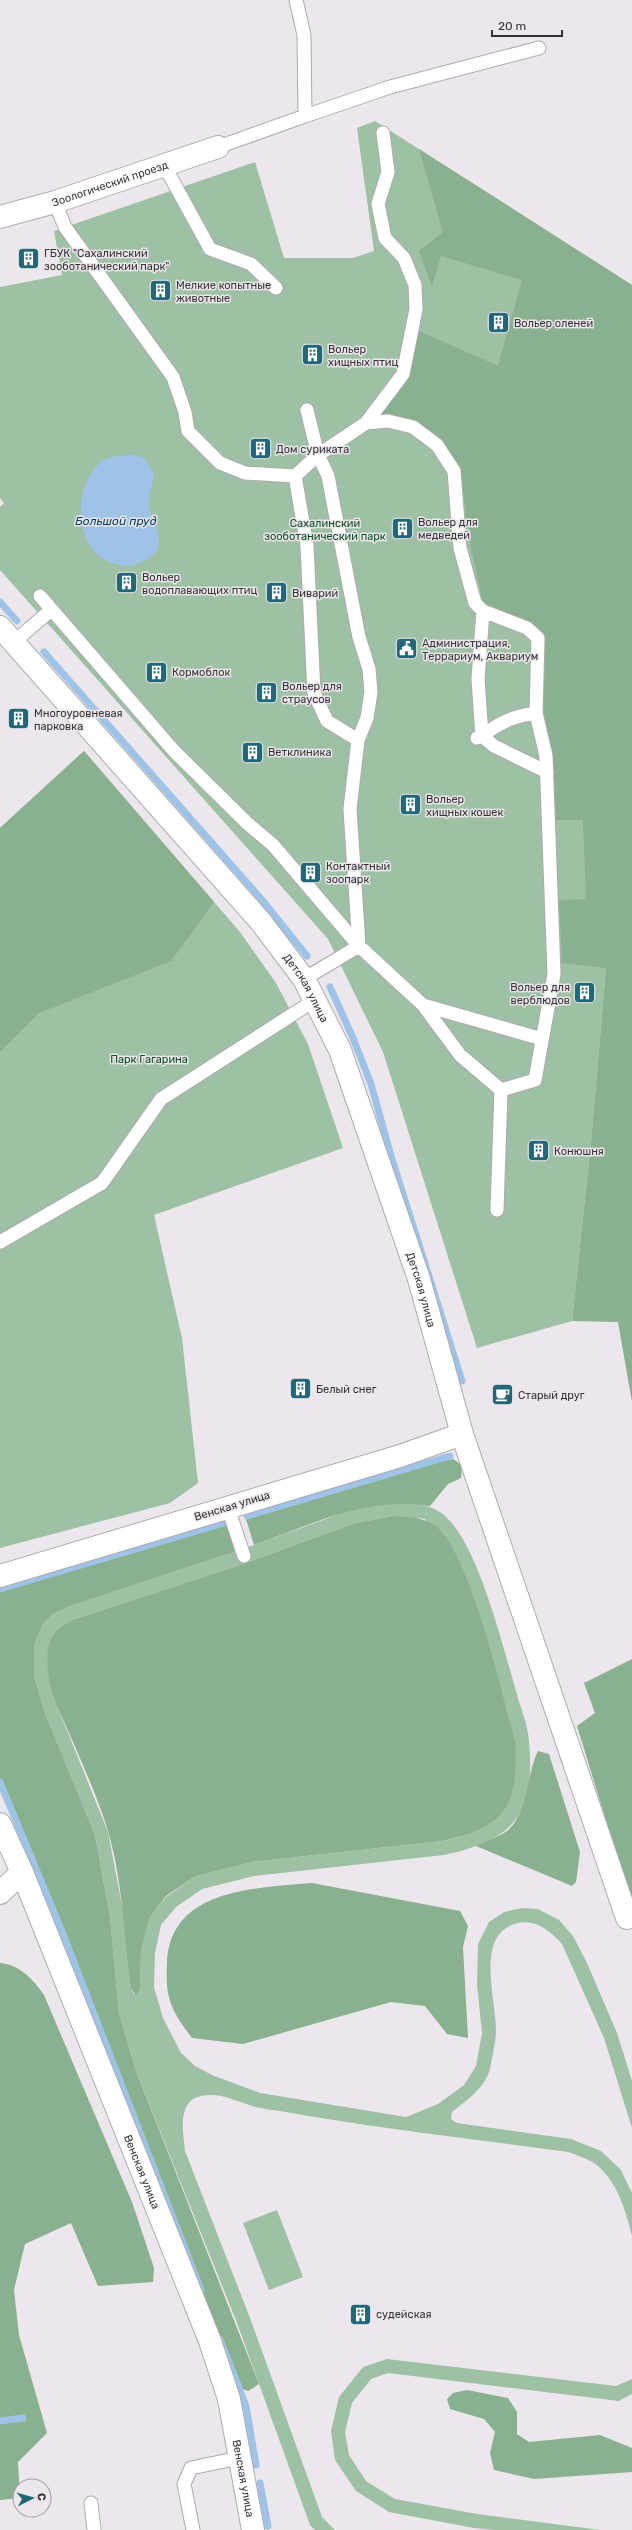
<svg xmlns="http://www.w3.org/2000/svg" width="632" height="2530" font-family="Rubik,sans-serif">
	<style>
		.green { fill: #9ec0a4; fill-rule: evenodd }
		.forest { fill: #89b08f }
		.water { fill: #9fc3e7 }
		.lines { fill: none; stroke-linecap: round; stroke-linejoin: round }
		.stream { stroke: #9fc3e7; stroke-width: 7 }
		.lane-casing { stroke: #afaaaf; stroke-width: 15 }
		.street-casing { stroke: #afaaaf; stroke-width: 24 }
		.secondary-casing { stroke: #afaaaf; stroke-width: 24 }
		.lane { stroke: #fff; stroke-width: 13 }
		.street { stroke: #fff; stroke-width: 22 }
		.secondary { stroke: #fff; stroke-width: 22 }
		.labels { text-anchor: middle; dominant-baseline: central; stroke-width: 3; stroke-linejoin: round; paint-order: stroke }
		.street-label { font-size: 11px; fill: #353335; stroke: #ece7ec }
		.poi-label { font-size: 11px; fill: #353335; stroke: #ece7ec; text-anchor: start }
		.park-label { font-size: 11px; fill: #094b20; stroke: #ece7ec }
		.water-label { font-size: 12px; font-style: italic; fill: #013a66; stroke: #ece7ec }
	</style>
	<rect width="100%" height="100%" fill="#ece7ec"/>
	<path class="green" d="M 375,121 L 632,285 L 606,968 L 591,1142 L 572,1321 L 477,1348 L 383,1052 L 328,939 L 0,570 L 0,507 L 4,503 L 0,498 L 0,287 L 62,275 L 54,231 L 255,162 L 284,258 L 353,258 L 374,251 L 357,128 Z
		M 84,751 L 240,932 L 276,983 L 308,1044 L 343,1148 L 154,1215 L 182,1338 L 198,1483 L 170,1503 L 0,1548 L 0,828 Z
		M 393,1503 C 413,1503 432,1503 447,1518 C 479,1548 503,1647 516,1691 C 520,1707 528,1724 529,1741 C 531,1764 532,1794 519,1815 C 503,1840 471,1849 444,1855 L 254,1876 L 202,1889 L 176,1907 L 161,1925 L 155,1953 L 154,1987 L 163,2018 L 181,2053 L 195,2066 L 212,2075 L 260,2093 L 406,2117 L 438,2104 L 464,2085 L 476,2066 L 482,2033 L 477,1984 L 478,1944 L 489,1922 L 504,1912 L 522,1908 L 538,1909 L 559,1920 L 573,1936 L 587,1963 L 617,2033 L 632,2081 L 632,2128 L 604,2038 L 562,1944 C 550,1931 537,1919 518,1923 C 473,1933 497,2001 496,2034 C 495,2045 492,2058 490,2069 C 485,2088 466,2101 452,2112 L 451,2119 L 457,2123 L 571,2139 L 601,2151 L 621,2170 L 632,2193 L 632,2236 C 626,2211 616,2178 594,2163 C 586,2158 576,2155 568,2152 C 472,2139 375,2128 280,2111 C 272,2110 264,2109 256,2107 C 237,2102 216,2089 195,2098 C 177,2107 184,2136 185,2151 L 250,2318 L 322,2517 L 335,2530 L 315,2530 L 310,2525 L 237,2323 L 136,2071 L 119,2013 L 110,1917 L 95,1835 L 45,1713 L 34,1676 L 34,1645 L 43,1624 L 53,1614 L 70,1606 L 237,1551 L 351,1510 ZM 394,1516 L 425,1519 L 467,1581 L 515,1741 L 459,1837 L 442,1841 L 252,1862 L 196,1876 L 166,1897 L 149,1919 L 141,1951 L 140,1989 L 135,1995 L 131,1989 L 124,1916 L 108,1832 L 58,1708 L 75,1619 L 246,1563 L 355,1523 Z
		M 277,2210 L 303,2277 L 269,2290 L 243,2223 Z
		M 387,2359 L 616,2386 L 632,2379 L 632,2394 L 619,2401 L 388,2373 L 371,2379 L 352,2403 L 345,2432 L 349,2455 L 366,2481 L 395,2499 L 477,2514 L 600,2530 L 495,2530 L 474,2528 L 389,2512 L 356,2491 L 335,2460 L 331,2431 L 339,2397 L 363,2367 Z"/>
	<path class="forest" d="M 419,149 L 632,285 L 632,1402 L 618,1322 L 572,1321 L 591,1142 L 606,968 L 562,963 L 559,900 L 586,899 L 583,820 L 556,820 L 553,758 L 543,707 L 542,637 L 484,606 L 471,548 L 460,471 L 446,446 L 416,423 L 374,418 L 408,379 L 419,331 L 498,366 L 522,280 L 441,256 L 432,286 L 419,251 L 443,232 Z
		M 84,751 L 214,902 L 171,961 L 39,1013 L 0,1052 L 0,828 Z
		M 453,1459 L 462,1465 L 461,1478 L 448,1484 L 430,1506 C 366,1496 313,1524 254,1545 L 245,1516 L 426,1464 Z
		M 394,1516 C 410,1517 424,1517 437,1527 C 471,1557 502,1694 515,1741 C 519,1806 506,1826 442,1841 L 252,1862 L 196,1876 L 166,1896 L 149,1919 L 141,1951 L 140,1989 L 136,1995 L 131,1989 C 124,1937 123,1882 108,1831 C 97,1795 81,1761 66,1726 C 59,1710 49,1690 48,1672 C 46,1644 49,1631 75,1619 L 246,1563 L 355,1523 Z
		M 225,1522 L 237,1551 L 70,1606 L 53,1614 L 43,1624 L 34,1645 L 34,1676 L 45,1713 L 95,1835 L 110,1917 L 119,2013 L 136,2071 L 259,2384 L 248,2391 L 237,2387 L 62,1935 L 0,1784 L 0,1591 Z
		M 632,1659 L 632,1905 L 577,1726 L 595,1713 L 584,1683 Z
		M 538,1751 L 549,1754 L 580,1852 L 576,1882 L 572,1886 L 476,1846 C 485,1842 498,1837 507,1831 C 529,1813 526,1775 538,1751 Z
		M 312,1883 L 460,1911 L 468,1926 L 463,1947 L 468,2038 L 447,2034 L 425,2006 L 391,2002 L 243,2044 L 192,2038 C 171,2010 165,1999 167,1963 C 170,1888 256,1888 312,1883 Z
		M 0,1963 C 20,1965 33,1979 44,1995 L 132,2202 L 154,2268 L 153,2282 L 98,2286 L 71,2223 L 25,2244 L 14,2290 L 19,2335 L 47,2433 L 18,2462 L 20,2498 L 0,2500 Z
		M 467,2390 L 508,2398 L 517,2412 L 517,2434 L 529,2442 L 600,2435 L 632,2448 L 632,2472 L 534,2479 L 494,2470 L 490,2453 L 495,2432 L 484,2419 L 450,2409 L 447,2399 L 453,2393 Z"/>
	<path class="water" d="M 135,455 L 144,458 L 154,473 C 154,484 147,497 149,509 C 151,522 162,530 158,546 C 156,555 147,560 139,563 C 130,567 121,566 112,563 C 72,549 72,486 102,461 C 111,455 125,456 135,455 Z"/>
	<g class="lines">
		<path class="stream" d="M 0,602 L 17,621
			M 44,652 L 263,901 L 307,956
			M 330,987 L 353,1038 L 371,1084 L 391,1156 L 462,1381
			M 247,1516 L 450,1456
			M 0,1589 L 224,1523
			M 0,1782 L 63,1934 L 201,2290
			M 220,2339 L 246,2406 L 256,2465
			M 0,2421 L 23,2418
			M 260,2483 L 268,2526"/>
		<defs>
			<path id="lane" d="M 305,116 L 390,87 L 539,48
				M 218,147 L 305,116 L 304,35 L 296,0
				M 164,165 L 210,249 L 251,264 L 276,288
				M 55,202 L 65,227 L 173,377 L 185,412 L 188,431 L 220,463 L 245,473 L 295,476 L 318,455 L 366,423 L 388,421 L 413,427 L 437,445 L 454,471 L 460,548 L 475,603 L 483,611 L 527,628 L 538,638 L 536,713 L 546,756 L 554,974 L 535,1080 L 501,1090
				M 307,410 L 318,455 L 328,476 L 359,637 L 369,669 L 371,692 L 367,718 L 358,740 L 350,809 L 359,946
				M 366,423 L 403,374 L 416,309 L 415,285 L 404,258 L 385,238 L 378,204 L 388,172 L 383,133
				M 295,476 L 307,546 L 314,693 L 327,721 L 358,740
				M 40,596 L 174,751 L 247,823 L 273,845 L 359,946 L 423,1005 L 460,1055 L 501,1090 L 497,1210
				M 14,642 L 51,610
				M 536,713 C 514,716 500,722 482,736 L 494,746 L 547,772
				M 477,738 L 482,736 L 478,679 L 483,611
				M 304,979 L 359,946
				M 423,1005 L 542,1039
				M 0,1242 L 102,1183 L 161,1099 L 315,1000
				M 228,1508 L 244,1556
				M 91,2503 L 94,2530
				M 193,2530 L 184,2484 L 191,2468 L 239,2458"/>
			<g id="street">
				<path id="s1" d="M 0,217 L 55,202 L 218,147"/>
				<path d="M 462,1434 L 627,1918"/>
				<path id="s2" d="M 22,1872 L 210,2341 L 229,2399 L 253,2530"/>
			</g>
			<g id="secondary">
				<path id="s3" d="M 0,627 L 261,922 L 304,979 L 340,1050 L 419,1279 L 462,1434 L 400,1456 L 0,1576"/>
				<path d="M 0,1824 L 22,1872 L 0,1893"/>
			</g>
		</defs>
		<use href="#lane" class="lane-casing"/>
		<use href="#street" class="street-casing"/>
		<use href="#secondary" class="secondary-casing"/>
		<use href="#lane" class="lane"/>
		<use href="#street" class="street"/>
		<use href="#secondary" class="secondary"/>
	</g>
	<defs>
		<symbol id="building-square" viewBox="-11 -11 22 22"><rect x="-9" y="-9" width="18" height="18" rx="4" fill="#267" stroke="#ece7ec"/><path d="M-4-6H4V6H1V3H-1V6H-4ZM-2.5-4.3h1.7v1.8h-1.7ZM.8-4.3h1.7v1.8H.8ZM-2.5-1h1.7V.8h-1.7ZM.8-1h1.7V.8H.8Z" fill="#fff"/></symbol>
		<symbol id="civic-square" viewBox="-11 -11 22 22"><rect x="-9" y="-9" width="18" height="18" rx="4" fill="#267" stroke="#ece7ec"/><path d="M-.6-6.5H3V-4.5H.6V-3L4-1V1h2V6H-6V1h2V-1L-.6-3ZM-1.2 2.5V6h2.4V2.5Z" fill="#fff"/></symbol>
		<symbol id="cafe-square" viewBox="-11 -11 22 22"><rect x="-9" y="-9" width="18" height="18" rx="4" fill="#267" stroke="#ece7ec"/><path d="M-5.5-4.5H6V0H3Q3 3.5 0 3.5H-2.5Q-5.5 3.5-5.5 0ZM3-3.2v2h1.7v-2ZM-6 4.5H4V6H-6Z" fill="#fff"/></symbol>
	</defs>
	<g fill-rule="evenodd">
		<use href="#building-square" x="16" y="246" width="25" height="25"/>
		<use href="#building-square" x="148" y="278" width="25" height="25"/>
		<use href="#building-square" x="486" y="310" width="25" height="25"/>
		<use href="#building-square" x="300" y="342" width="25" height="25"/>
		<use href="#building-square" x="248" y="436" width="25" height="25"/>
		<use href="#building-square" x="390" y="516" width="25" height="25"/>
		<use href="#building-square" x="114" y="570" width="25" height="25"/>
		<use href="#building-square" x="264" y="580" width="25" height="25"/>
		<use href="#civic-square" x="394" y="636" width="25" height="25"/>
		<use href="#building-square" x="144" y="660" width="25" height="25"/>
		<use href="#building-square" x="254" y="680" width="25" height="25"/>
		<use href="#building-square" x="6" y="706" width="25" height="25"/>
		<use href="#building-square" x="240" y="740" width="25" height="25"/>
		<use href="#building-square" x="398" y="792" width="25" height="25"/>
		<use href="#building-square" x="298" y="860" width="25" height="25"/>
		<use href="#building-square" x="572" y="980" width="25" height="25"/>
		<use href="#building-square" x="526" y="1138" width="25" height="25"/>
		<use href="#building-square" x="288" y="1376" width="25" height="25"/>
		<use href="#cafe-square" x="490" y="1382" width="25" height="25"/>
		<use href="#building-square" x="348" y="2302" width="25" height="25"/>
	</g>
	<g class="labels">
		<g class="street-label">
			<text stroke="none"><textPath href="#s1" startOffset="115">Зоологический проезд</textPath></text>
			<text stroke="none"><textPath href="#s3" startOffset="474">Детская улица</textPath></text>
			<text stroke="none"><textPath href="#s3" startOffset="798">Детская улица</textPath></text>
			<text transform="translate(232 1506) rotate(-17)">Венская улица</text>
			<text stroke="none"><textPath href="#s2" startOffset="323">Венская улица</textPath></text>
			<text stroke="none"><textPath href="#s2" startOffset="647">Венская улица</textPath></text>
		</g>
		<g class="poi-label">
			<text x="44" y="253">ГБУК "Сахалинский<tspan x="44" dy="13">зооботанический парк"</tspan></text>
			<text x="176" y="285">Мелкие копытные<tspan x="176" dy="13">животные</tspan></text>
			<text x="514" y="323">Вольер оленей</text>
			<text x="328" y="349">Вольер<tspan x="328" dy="13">хищных птиц</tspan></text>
			<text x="276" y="449">Дом суриката</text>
			<text x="418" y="522">Вольер для<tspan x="418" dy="13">медведей</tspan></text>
			<text x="142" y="577">Вольер<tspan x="142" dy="13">водоплавающих птиц</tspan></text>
			<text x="292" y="593">Виварий</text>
			<text x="422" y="643">Администрация,<tspan x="422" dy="13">Террариум, Аквариум</tspan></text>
			<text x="172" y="672">Кормоблок</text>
			<text x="282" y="686">Вольер для<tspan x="282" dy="13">страусов</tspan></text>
			<text x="34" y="713">Многоуровневая<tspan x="34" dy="13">парковка</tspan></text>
			<text x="268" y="752">Ветклиника</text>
			<text x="426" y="799">Вольер<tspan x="426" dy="13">хищных кошек</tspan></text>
			<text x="326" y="866">Контактный<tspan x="326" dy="13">зоопарк</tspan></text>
			<text x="570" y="987" text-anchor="end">Вольер для<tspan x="570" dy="13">верблюдов</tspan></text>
			<text x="554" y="1151">Конюшня</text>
			<text x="316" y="1389">Белый снег</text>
			<text x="518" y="1395">Старый друг</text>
			<text x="376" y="2314">судейская</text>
		</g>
		<g class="park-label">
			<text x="325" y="523">Сахалинский<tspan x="325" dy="13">зооботанический парк</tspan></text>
			<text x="149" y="1059">Парк Гагарина</text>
		</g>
		<g class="water-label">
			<text x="116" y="521">Большой пруд</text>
		</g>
	</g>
	<g transform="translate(32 2498) rotate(84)"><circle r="19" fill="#ece7ec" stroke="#a39fa3"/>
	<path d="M0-3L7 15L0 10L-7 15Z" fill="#226677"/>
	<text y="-6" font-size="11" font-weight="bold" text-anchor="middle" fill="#353335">С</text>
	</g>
	<path d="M492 30v6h70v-6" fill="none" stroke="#353335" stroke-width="2"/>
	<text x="498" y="30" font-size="12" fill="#353335" stroke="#ece7ec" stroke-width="3" paint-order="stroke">20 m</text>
</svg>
